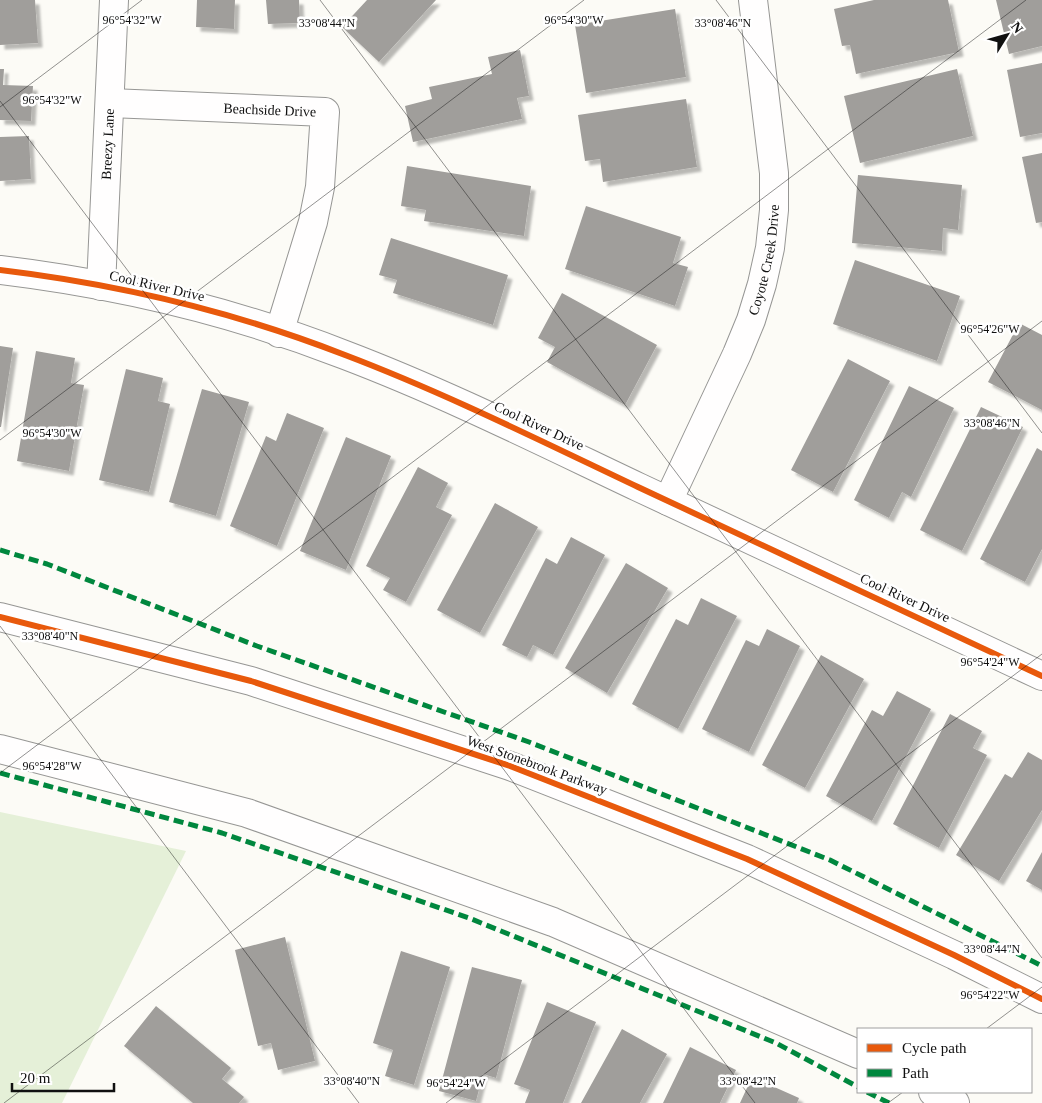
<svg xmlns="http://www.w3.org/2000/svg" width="1042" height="1103" font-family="Georgia,serif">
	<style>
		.green { fill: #e5f0d8 }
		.building { fill: #a09e9b; filter: url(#shadow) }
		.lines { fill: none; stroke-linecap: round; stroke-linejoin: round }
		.minor-casing { stroke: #969694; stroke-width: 30 }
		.minor { stroke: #fffefe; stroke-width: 28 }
		.quiet { stroke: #00873e; stroke-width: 5; stroke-dasharray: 10 5; stroke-linecap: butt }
		.cycleway-casing { stroke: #fff; stroke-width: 9 }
		.cycleway { stroke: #e8590c; stroke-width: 6 }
		.ticks { fill: none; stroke: #101010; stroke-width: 1; stroke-opacity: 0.45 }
		.labels { text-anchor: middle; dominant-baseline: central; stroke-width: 5; stroke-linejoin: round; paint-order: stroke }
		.street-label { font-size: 14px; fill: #101010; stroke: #fff }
		.ticks-label { font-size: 12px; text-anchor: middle; fill: #101010; stroke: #fff; stroke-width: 5; stroke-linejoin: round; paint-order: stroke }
	</style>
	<defs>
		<filter id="shadow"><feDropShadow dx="4.5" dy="4.5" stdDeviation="1" flood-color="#0004"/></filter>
	</defs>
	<rect width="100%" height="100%" fill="#fcfbf6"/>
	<path class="green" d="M 0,812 L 186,851 L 62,1103 L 0,1103 Z"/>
	<path class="building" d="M 0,0 L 35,0 L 38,43 L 0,45 Z
		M 197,0 L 235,0 L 234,29 L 196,27 Z
		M 266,0 L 299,0 L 300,23 L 268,24 Z
		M 367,0 L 436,0 L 379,62 L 342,27 Z
		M 874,0 L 948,0 L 959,52 L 856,74 L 850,45 L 842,46 L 834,9 Z
		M 996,0 L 1042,0 L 1042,46 L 1009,54 Z
		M 675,9 L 686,77 L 586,93 L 575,25 Z
		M 520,50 L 529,96 L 517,98 L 522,119 L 413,142 L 405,106 L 432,99 L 429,87 L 492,74 L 488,57 Z
		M 1042,63 L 1042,133 L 1020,137 L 1007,70 Z
		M 0,69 L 4,69 L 3,85 L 33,86 L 31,121 L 0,120 Z
		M 957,69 L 973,136 L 860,163 L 844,96 Z
		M 686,99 L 697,167 L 603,182 L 600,159 L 585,161 L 578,115 Z
		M 29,136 L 31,179 L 0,181 L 0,137 Z
		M 1042,153 L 1042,222 L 1036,223 L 1022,157 Z
		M 407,166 L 531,186 L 524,236 L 424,221 L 426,210 L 401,206 Z
		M 858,175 L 962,185 L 958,230 L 943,228 L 942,251 L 852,243 Z
		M 586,206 L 681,237 L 673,263 L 688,267 L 675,306 L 565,269 Z
		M 391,238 L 508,275 L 493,325 L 393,293 L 397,280 L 379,275 Z
		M 855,260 L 960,296 L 937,361 L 833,324 Z
		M 562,293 L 657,345 L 625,405 L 547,362 L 555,347 L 538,338 Z
		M 1019,323 L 1042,335 L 1042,410 L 988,382 Z
		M 0,346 L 13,348 L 1,427 L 0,427 Z
		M 36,351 L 75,358 L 71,383 L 84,385 L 69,471 L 17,461 Z
		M 848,359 L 890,381 L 833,492 L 791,470 Z
		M 126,369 L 163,378 L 158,401 L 170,404 L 149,492 L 99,480 Z
		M 909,386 L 954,408 L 911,497 L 902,492 L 889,518 L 854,500 Z
		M 202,389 L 249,402 L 216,516 L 169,502 Z
		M 981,407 L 1023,427 L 962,551 L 920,530 Z
		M 287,413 L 324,428 L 277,546 L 230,526 L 266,436 L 276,441 Z
		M 346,437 L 391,456 L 346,570 L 300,551 Z
		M 1037,448 L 1042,451 L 1042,549 L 1025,582 L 980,559 Z
		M 418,467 L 448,483 L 436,507 L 452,515 L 406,602 L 383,590 L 390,578 L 366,566 Z
		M 495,503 L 538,527 L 480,633 L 437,610 Z
		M 571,537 L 605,555 L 553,655 L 533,645 L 527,657 L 502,645 L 546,558 L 557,564 Z
		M 626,563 L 668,588 L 607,693 L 565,668 Z
		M 701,598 L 737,616 L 678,729 L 632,704 L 676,619 L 688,625 Z
		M 767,629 L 800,646 L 749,752 L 702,729 L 746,640 L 759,646 Z
		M 821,655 L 864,679 L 805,788 L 762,765 Z
		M 897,691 L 931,709 L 872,821 L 826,796 L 872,710 L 883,716 Z
		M 950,714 L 982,731 L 973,748 L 987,755 L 939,848 L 893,824 Z
		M 1028,752 L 1042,760 L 1042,810 L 999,881 L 956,855 L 1005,774 L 1012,778 Z
		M 1042,852 L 1042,890 L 1026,881 Z
		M 285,937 L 315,1061 L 278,1070 L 271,1043 L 258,1046 L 235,950 Z
		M 401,951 L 450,967 L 414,1085 L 385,1076 L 393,1050 L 373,1043 Z
		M 472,967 L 522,980 L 496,1078 L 483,1074 L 476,1101 L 439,1091 Z
		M 547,1002 L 596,1022 L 563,1103 L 525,1103 L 530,1090 L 514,1084 Z
		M 156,1006 L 231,1068 L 222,1079 L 244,1097 L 239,1103 L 193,1103 L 124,1046 Z
		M 622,1029 L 667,1054 L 640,1103 L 581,1103 Z
		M 690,1047 L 736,1070 L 720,1103 L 663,1103 Z
		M 752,1077 L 799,1098 L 797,1103 L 740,1103 Z"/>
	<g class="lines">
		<defs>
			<g id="minor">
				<path id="s1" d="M 110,103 L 325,112 L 320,187 L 313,222 L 279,333"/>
				<path d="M 0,270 C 117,284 235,312 345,355 C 445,393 541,441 638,487 C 773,550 907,613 1042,676"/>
				<path id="s2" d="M 101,286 L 114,0"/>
				<path id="s3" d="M 668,501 L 737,354 L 751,320 L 762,284 L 770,248 L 774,210 L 774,173 L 753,0"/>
				<path d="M 0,617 L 251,681 L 510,766 L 747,859 L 954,955 L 1042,999"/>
				<path d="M 0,749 L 247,813 L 553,922 L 858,1054"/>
				<path d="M 933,1092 L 955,1103"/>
			</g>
		</defs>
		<use href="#minor" class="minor-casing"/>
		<use href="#minor" class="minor"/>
		<path class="quiet" d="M 0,550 L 47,564 L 257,646 L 529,742 L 830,860 L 1042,966
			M 0,773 L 222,833 L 469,918 L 776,1043 L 858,1087
			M 867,1092 L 889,1103"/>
		<defs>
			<path id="cycleway" d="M 0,270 C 117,284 235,312 345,355 C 445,393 541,441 638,487 C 773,550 907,613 1042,676
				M 0,617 L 251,681 L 510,766 L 747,859 L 954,955 L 1042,999"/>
		</defs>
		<use href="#cycleway" class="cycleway-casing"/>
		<use href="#cycleway" class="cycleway"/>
	</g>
	<path class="ticks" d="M 320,0 L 1042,958M 716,0 L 1042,433M 0,101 L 755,1103M 0,107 L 142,0M 0,440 L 584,0M 0,626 L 359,1103M 0,773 L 1026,0M 986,1029 L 1042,987M 4,1103 L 1042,321M 446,1103 L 1042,654M 888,1103 L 903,1092"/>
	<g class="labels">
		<g class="street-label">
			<text stroke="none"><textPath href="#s1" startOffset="160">Beachside Drive</textPath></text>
			<text stroke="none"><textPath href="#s2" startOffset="142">Breezy Lane</textPath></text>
			<text stroke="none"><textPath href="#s3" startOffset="261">Coyote Creek Drive</textPath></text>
			<text transform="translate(157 286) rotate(13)">Cool River Drive</text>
			<text transform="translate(539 426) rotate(25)">Cool River Drive</text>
			<text transform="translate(905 598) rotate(25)">Cool River Drive</text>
			<text transform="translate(537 765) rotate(20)">West Stonebrook Parkway</text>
		</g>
	</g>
	<g class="ticks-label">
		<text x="132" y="24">96°54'32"W</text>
		<text x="574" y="24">96°54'30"W</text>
		<text x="327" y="27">33°08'44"N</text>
		<text x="723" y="27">33°08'46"N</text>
		<text x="52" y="104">96°54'32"W</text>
		<text x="990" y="333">96°54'26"W</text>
		<text x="992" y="427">33°08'46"N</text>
		<text x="52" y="437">96°54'30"W</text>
		<text x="50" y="640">33°08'40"N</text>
		<text x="990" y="666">96°54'24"W</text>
		<text x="52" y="770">96°54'28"W</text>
		<text x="992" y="953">33°08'44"N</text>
		<text x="990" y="999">96°54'22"W</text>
		<text x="352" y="1085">33°08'40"N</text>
		<text x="748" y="1085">33°08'42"N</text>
		<text x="456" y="1087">96°54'24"W</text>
	</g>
	<rect x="857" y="1028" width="175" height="65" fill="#ffffff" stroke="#9f9f9f"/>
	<rect x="867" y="1044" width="25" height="8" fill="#e8590c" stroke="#9f9f9f"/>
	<text x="902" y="1053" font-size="15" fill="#101010">Cycle path</text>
	<rect x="867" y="1069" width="25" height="8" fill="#00873e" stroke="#9f9f9f"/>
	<text x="902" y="1078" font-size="15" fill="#101010">Path</text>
	<g transform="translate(1007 35) rotate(53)" stroke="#ffffff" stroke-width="4" paint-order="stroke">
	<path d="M0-4L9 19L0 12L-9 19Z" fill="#101010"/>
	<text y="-8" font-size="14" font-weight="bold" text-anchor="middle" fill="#101010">N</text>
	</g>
	<path d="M12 1083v8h102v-8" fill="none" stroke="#101010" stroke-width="2.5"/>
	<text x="20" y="1083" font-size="15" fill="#101010" stroke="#ffffff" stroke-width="4" paint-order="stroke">20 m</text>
</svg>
